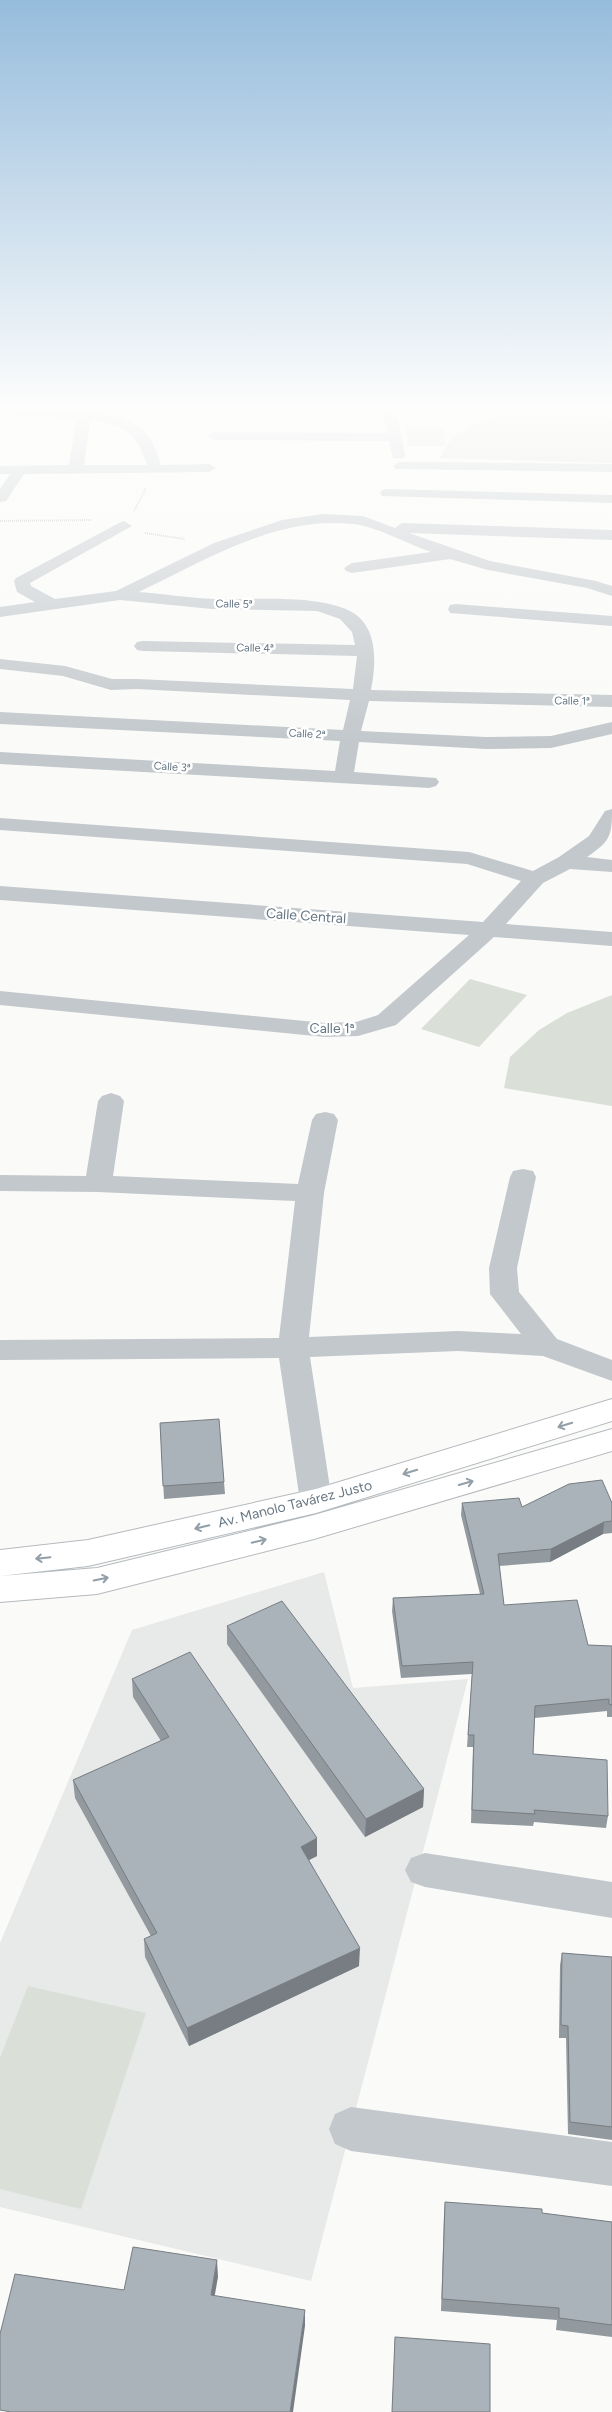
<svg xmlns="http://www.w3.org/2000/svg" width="612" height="2412" font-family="Figtree,sans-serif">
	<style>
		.built { fill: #e8e9e9 }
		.green { fill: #dadfd7 }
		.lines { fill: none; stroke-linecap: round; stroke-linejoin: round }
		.primary-casing { stroke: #b5babe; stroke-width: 2 }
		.path { stroke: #bbbfc2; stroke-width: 2; stroke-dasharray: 1 1; stroke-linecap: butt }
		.street { fill: #c3c8cc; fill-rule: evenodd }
		.primary { fill: #fff; fill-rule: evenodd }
		.wall { fill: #929a9f }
		.shaded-wall { fill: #777d82 }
		.building { fill: #aab3b9; stroke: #777d82 }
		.oneway { stroke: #939fa8 }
		.labels { text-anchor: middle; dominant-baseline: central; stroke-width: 5; stroke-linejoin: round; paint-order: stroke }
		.far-street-label { font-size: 11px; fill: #657683; stroke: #fff }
		.street-label { font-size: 14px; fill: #657683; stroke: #fff }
	</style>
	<rect width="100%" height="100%" fill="#fafaf8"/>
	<path class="built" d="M 324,1572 L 353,1688 L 468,1679 L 311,2281 L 0,2207 L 0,1943 L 132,1630 Z"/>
	<path class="green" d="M 612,406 L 612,463 L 440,458 C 444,452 447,443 452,438 C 491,404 563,406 612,406 Z
		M 406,427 L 443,427 L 446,446 L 408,446 Z
		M 470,979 L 527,995 L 479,1047 L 421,1029 Z
		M 612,995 L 612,1106 L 504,1088 L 510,1057 L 539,1030 L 567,1013 Z
		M 28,1986 L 146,2013 L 81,2209 L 0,2189 L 0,2058 Z"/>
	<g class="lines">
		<defs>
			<path id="primary" d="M 612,1399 L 612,1421 L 316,1513 L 88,1566 L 0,1576 L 97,1568 L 314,1515 L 612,1429 L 612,1451 L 314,1539 L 97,1594 L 0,1602 L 0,1550 L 88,1540 L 316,1489 Z"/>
		</defs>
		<use href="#primary" class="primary-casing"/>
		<path class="path" d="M 168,410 L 169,405
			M 134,511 L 146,488
			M 0,521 L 92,520
			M 145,533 L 185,539"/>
		<path class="street" d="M 240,405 L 253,405 L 247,414 L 242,415 L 235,411 Z
			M 382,405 L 396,405 L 405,455 L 403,458 L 393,458 L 389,441 L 214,440 L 207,436 L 214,432 L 387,433 Z
			M 0,407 C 36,408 112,405 140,428 C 152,437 157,451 161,465 L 209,464 L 216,468 L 209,472 L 24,474 L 6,501 L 0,502 L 0,489 L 10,474 L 0,474 L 0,466 L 69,465 L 77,418 L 0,415 ZM 90,420 C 123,425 137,432 147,465 L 84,465 Z
			M 400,462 L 612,464 L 612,472 L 395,469 L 393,466 Z
			M 387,489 L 612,495 L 612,503 L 382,496 L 380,493 L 382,490 Z
			M 323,514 L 363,516 L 395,528 L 402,523 L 612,530 L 612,540 L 409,533 L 490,561 L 596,581 L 612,586 L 612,596 L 587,588 L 488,570 L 450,559 L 352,573 L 346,571 L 344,568 L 352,563 L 431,552 C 411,545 380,529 360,525 C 281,513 207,559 139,592 C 164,594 190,598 215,599 C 254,600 316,594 350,611 C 379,626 376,664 371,690 L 612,695 L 612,707 L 369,701 L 361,731 L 486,737 L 551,736 L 612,722 L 612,734 L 551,748 L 486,749 L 359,742 L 354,772 L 436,778 L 439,782 L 436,786 L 429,788 L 0,764 L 0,752 L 335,771 L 340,741 L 0,724 L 0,712 L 343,730 L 350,700 L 137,689 L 111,690 L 63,676 L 0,669 L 0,659 L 65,666 L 112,679 L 137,679 L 353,689 L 357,656 L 143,651 L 137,650 L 134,646 L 137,642 L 143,641 L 355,645 L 352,632 L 340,619 L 317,611 L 212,609 L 120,600 L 0,617 L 0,607 L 35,602 L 17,592 L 14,581 L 16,578 L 119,523 L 124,521 L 132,526 L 30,583 L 31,586 L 55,599 L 116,591 L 214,543 L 282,520 Z
			M 456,604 L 612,616 L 612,626 L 450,613 L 448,609 L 450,605 Z
			M 612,809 C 612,837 610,841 587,857 L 612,860 L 612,872 L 570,869 L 543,883 L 506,924 L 612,932 L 612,946 L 494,937 L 396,1025 L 358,1036 L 325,1037 L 0,1005 L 0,991 L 325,1023 L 356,1022 L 378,1015 L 469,935 L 0,900 L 0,886 L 483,922 L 521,881 L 467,864 L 0,830 L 0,818 L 469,852 L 533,871 L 559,857 L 589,836 L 605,811 Z
			M 111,1093 L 120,1096 L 124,1101 L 113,1176 L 298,1184 L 312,1120 L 316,1114 L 325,1112 L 334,1114 L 338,1120 L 324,1193 L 309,1337 L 458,1331 L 521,1334 L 490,1294 L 489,1268 L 510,1177 L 513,1171 L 523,1169 L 533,1171 L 536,1177 L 517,1268 L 519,1292 L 557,1339 L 612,1360 L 612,1381 L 543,1356 L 458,1351 L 310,1357 L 332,1501 L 328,1509 L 316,1513 L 304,1509 L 300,1501 L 279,1358 L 0,1360 L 0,1340 L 279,1338 L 295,1201 L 98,1192 L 0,1191 L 0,1175 L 86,1176 L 98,1101 L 102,1096 Z
			M 425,1853 L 612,1882 L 612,1918 L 425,1887 L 411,1882 L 405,1870 L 411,1858 Z
			M 351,2107 L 612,2142 L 612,2186 L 351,2151 L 335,2144 L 329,2129 L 335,2114 Z"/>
		<use href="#primary" class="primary"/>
	</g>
	<path class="wall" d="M 160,1423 L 224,1482 L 225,1494 L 164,1499 Z
		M 462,1503 L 522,1507 L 612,1503 L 612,1533 L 603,1534 L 550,1562 L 499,1566 L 504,1605 L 588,1645 L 612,1646 L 612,1717 L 607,1717 L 607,1711 L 535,1718 L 533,1754 L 608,1816 L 606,1828 L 534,1822 L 533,1826 L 471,1823 L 473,1747 L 467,1747 L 472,1674 L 401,1678 L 392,1611 L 393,1598 L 480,1594 L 461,1515 Z
		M 227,1626 L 424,1789 L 423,1807 L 365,1837 L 227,1644 Z
		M 132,1679 L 317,1856 L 309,1860 L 359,1966 L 189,2046 L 145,1957 L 144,1939 L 151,1936 L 75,1798 L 73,1780 L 161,1741 L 133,1697 Z
		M 562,1953 L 612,1957 L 612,2140 L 568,2134 L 566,2038 L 559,2038 L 560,1965 Z
		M 445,2202 L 612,2222 L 612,2337 L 556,2330 L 557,2320 L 441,2311 L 444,2214 Z
		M 395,2337 L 490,2412 L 392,2412 Z"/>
	<path class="shaded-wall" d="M 604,1522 L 603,1534 L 550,1562 L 551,1549 Z
		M 424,1789 L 423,1807 L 365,1837 L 366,1819 Z
		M 317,1838 L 317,1856 L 301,1864 L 301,1847 Z
		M 360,1948 L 359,1966 L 189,2046 L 187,2028 Z
		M 217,2260 L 218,2277 L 212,2311 L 211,2295 Z
		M 305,2310 L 305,2326 L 293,2412 L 290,2412 Z"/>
	<path class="building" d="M 219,1419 L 224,1482 L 163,1486 L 160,1423 Z
		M 602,1480 L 612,1503 L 612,1521 L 604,1522 L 551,1549 L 498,1554 L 504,1605 L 577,1600 L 588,1645 L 612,1646 L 612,1705 L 609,1704 L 609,1699 L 535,1706 L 533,1754 L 607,1760 L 608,1816 L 534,1810 L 535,1814 L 472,1810 L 474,1735 L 468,1735 L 473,1662 L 402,1666 L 393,1598 L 484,1594 L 462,1503 L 519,1498 L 522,1507 L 569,1484 Z
		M 282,1601 L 424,1789 L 366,1819 L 227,1626 Z
		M 190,1652 L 317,1838 L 301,1847 L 360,1948 L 187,2028 L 144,1939 L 157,1933 L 73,1780 L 169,1737 L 132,1679 Z
		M 562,1953 L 612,1957 L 612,2127 L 570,2122 L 568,2026 L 561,2025 Z
		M 445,2202 L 542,2209 L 542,2213 L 612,2222 L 612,2325 L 559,2318 L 559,2308 L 442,2299 Z
		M 133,2247 L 217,2260 L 211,2295 L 305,2310 L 290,2412 L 11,2412 L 0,2410 L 0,2334 L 15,2274 L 124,2290 Z
		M 395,2337 L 490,2344 L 490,2412 L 392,2412 Z"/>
	<defs><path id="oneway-shaft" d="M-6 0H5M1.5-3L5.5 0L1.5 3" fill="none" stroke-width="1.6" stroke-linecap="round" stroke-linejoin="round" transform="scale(1.25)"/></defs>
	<g class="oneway">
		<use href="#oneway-shaft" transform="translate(565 1425) rotate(163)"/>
		<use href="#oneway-shaft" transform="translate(410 1472) rotate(163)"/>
		<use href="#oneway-shaft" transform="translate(466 1483) rotate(-16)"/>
		<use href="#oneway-shaft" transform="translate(202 1527) rotate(167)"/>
		<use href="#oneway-shaft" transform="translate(259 1541) rotate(-14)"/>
		<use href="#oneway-shaft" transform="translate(43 1558) rotate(174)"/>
		<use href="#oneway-shaft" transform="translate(101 1579) rotate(-12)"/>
	</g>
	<linearGradient id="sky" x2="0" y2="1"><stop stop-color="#96bcdc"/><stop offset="0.55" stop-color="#fdfdfc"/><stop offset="1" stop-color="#fdfdfc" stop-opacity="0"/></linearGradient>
	<rect width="612" height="743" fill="url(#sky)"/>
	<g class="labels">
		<g class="far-street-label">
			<text transform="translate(234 604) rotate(1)">Calle 5ª</text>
			<text transform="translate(255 648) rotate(1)">Calle 4ª</text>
			<text transform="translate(572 701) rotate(1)">Calle 1ª</text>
			<text transform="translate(307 734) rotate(3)">Calle 2ª</text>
			<text transform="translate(172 767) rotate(4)">Calle 3ª</text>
		</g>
		<g class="street-label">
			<text transform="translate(306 916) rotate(4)">Calle Central</text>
			<text x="332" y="1028">Calle 1ª</text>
			<text transform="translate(295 1504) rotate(-14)">Av. Manolo Tavárez Justo</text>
		</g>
	</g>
</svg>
